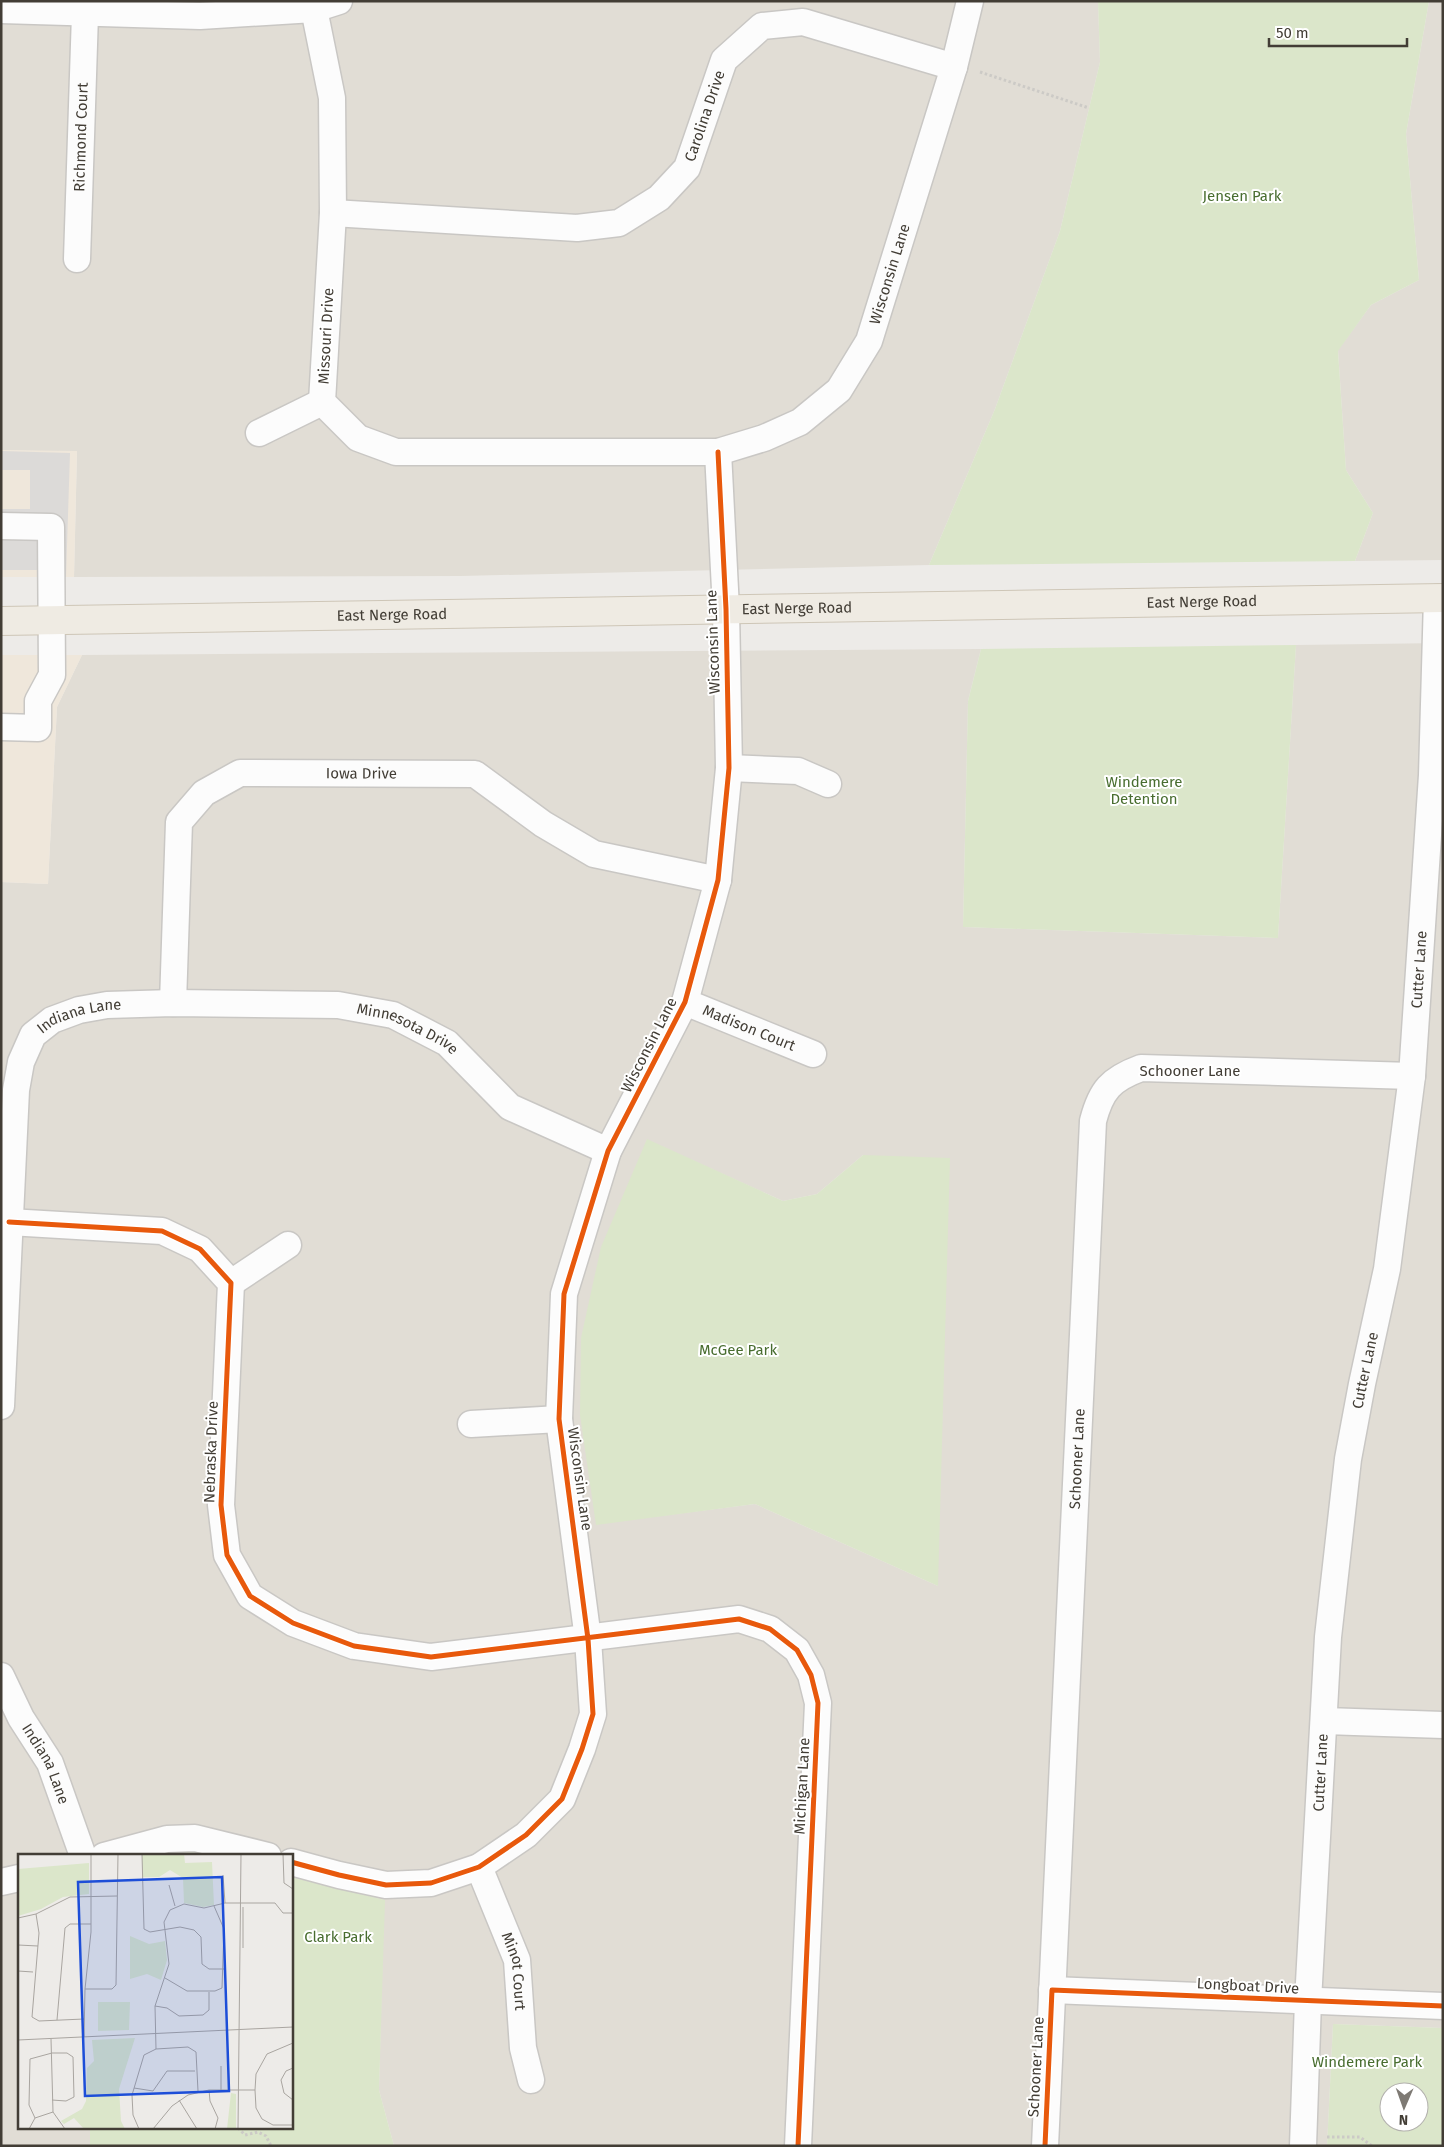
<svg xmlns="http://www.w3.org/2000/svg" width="1444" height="2147" font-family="'Fira Sans',sans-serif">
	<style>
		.residential { fill: #e1ddd5; fill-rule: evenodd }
		.commercial { fill: #efe7db }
		.green { fill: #dbe6ca; fill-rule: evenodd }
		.parking { fill: #dcdad8 }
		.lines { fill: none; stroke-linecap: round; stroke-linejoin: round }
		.minor-casing { stroke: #c9c7c4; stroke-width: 29 }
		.major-casing { stroke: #cec6b7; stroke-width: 30 }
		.path { stroke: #cccac6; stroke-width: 3; stroke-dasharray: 2.5 2.5; stroke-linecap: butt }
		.minor { stroke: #fcfcfc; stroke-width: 26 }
		.major { stroke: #efebe3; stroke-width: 28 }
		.cycleway-casing { stroke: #fff; stroke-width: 8 }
		.cycleway { stroke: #e8590c; stroke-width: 5 }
		.labels { text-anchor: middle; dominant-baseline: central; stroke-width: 4; stroke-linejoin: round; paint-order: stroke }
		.street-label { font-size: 15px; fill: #423d35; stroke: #fff }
		.park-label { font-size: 15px; fill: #486d2f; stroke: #fff }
		.inset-road { fill: none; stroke: #a9a5a0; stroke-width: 1 }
		.view { fill: #1d4ed8; fill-opacity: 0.15; stroke: #1d4ed8; stroke-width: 2.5 }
		.inset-edge { fill: none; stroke: #423d35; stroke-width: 2.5 }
	</style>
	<rect width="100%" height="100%" fill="#edebe8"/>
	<path class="residential" d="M 1,1 L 1098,1 L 1100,62 L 1060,231 L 995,409 L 929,565 L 461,576 L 74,577 L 77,452 L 1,450 Z
		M 1429,1 L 1443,1 L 1443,560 L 1355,561 L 1373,513 L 1346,470 L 1338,350 L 1371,305 L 1419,280 L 1406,134 Z
		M 1443,643 L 1443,2028 L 1333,2024 L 1327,2146 L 394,2146 L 379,2090 L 384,1900 L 291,1877 L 291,1856 L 19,1856 L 19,2128 L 90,2128 L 90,2146 L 1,2146 L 1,882 L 48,884 L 57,707 L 82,655 L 981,649 L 968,701 L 963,927 L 1278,938 L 1296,645 ZM 647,1140 L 783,1201 L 817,1194 L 863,1155 L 938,1586 L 755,1504 L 596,1524 Z"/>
	<path class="commercial" d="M 1,450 L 77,451 L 74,577 L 1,577 Z
		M 1,655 L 82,655 L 57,707 L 48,884 L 1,882 Z"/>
	<path class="green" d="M 1098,1 L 1429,1 L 1406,134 L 1419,280 L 1371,305 L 1338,351 L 1346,470 L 1373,513 L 1355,561 L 929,565 L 995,409 L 1060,231 L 1100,62 Z
		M 1296,645 L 1278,938 L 963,927 L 968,701 L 981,649 Z
		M 647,1139 L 783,1201 L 817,1194 L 863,1155 L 950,1158 L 938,1586 L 755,1504 L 596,1525 L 580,1415 L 581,1338 L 601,1247 Z
		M 195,1850 L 214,1856 L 143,1856 L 157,1852 Z
		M 291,1877 L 385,1900 L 379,2090 L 394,2146 L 90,2146 L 90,2128 L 291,2128 Z
		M 1333,2024 L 1443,2028 L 1443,2146 L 1327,2146 ZM 1389,2092 L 1419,2092 L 1419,2122 L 1389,2122 Z"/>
	<path class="parking" d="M 1,451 L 70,453 L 66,577 L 43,577 L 38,570 L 1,570 L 1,509 L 30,509 L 30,470 L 1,470 Z"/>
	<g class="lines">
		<defs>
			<g id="minor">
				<path id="s1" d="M 314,9 L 332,98 L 333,213 L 322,402 L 358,438 L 396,452 L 718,452 L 764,438 L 800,422 L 839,390 L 869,341 L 954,67 L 970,1"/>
				<path d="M 1,10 L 200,16 L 314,9 L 339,1"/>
				<path id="s2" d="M 333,213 L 577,228 L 619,223 L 659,198 L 687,168 L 724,60 L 762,26 L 803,22 L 954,67"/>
				<path id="s3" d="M 77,259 L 85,14"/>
				<path d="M 259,433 L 322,402"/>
				<path d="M 1,526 L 51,527 L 52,675 L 38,701 L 38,728 L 1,727"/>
				<path d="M 729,768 L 798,771 L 828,784"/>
				<path id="s4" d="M 685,1002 L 813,1054"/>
				<path id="s5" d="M 173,1003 L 179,822 L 204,793 L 240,773 L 475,774 L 543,824 L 594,854 L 718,880"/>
				<path d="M 9,1222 L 162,1231 L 200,1249 L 231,1283 L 221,1505 L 227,1555 L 250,1596 L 293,1623 L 354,1646 L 431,1657 L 739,1619 L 770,1629 L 797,1650 L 811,1675 L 818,1703 L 798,2146"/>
				<path d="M 231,1283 L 288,1245"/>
				<path id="s6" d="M 1,1406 L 16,1090 L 21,1062 L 33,1035 L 52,1020 L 79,1010 L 107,1005 L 173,1003 L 338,1005 L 393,1015 L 447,1043 L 510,1107 L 608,1151"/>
				<path d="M 471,1424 L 559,1419"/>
				<path id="s7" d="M 1,1676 L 21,1718 L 50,1763 L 83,1856"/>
				<path d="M 1325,1721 L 1443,1725"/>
				<path d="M 104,1856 L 167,1839 L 195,1838 L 268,1856"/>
				<path d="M 291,1862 L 339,1875 L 386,1885 L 431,1883 L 479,1867 L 526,1835 L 562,1799 L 582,1749 L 593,1714 L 588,1639 L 559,1419 L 564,1294 L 608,1151 L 685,1002 L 718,880 L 729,768 L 726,609 L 718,452"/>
				<path id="s8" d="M 479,1867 L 517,1960 L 523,2048 L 531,2080"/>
				<path d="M 1,1882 L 19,1878"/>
				<path d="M 1052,1990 L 1443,2006"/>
				<path id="s9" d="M 1045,2146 L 1093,1121 C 1101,1090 1111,1079 1141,1068 L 1412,1076"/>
				<path id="s10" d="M 1303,2146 L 1308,2001 L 1328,1637 L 1348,1459 L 1362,1384 L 1387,1269 L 1412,1076 L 1432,775 L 1437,598"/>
			</g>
			<g id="major">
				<path id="s11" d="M 1,621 L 1443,598"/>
			</g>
		</defs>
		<use href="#minor" class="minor-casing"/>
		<use href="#major" class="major-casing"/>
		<path class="path" d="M 980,72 L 1089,108
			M 238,2128 L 245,2135 L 258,2132 L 266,2136 L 271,2146
			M 1327,2137 L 1360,2137 L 1372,2146"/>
		<use href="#minor" class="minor"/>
		<use href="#major" class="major"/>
		<defs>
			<path id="cycleway" d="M 9,1222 L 162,1231 L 200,1249 L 231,1283 L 221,1505 L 227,1555 L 250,1596 L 293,1623 L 354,1646 L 431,1657 L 739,1619 L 770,1629 L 797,1650 L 811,1675 L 818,1703 L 798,2146
				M 291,1862 L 339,1875 L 386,1885 L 431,1883 L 479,1867 L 526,1835 L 562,1799 L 582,1749 L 593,1714 L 588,1639 L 559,1419 L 564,1294 L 608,1151 L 685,1002 L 718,880 L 729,768 L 726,609 L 718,452
				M 1045,2146 L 1052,1990 L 1443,2006"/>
		</defs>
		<use href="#cycleway" class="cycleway-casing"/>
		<use href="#cycleway" class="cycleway"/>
	</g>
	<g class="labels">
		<g class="street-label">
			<text stroke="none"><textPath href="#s2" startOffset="430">Carolina Drive</textPath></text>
			<text stroke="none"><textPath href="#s3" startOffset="122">Richmond Court</textPath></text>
			<text stroke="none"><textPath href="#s1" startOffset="1074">Wisconsin Lane</textPath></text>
			<text transform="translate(326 336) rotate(-87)">Missouri Drive</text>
			<text stroke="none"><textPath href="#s11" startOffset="1201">East Nerge Road</textPath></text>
			<text stroke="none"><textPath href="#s11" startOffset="796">East Nerge Road</textPath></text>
			<text stroke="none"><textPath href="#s11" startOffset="391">East Nerge Road</textPath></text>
			<text transform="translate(713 642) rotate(-92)">Wisconsin Lane</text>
			<text stroke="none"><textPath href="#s5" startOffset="382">Iowa Drive</textPath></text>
			<text stroke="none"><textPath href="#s10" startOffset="1184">Cutter Lane</textPath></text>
			<text stroke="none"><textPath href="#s6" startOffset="426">Indiana Lane</textPath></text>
			<text stroke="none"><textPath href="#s4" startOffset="69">Madison Court</textPath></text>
			<text stroke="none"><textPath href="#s6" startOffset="761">Minnesota Drive</textPath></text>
			<text transform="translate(649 1045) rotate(-63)">Wisconsin Lane</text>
			<text x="1190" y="1071">Schooner Lane</text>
			<text stroke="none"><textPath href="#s10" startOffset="779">Cutter Lane</textPath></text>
			<text transform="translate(211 1452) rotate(-88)">Nebraska Drive</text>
			<text stroke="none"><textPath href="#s9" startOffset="688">Schooner Lane</textPath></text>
			<text transform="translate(580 1479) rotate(82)">Wisconsin Lane</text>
			<text stroke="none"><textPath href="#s7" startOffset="99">Indiana Lane</textPath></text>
			<text stroke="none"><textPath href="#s10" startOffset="374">Cutter Lane</textPath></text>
			<text transform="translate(802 1786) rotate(-87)">Michigan Lane</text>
			<text stroke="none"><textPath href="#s8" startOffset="111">Minot Court</textPath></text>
			<text transform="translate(1248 1986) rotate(3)">Longboat Drive</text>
			<text transform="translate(1036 2067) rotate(-87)">Schooner Lane</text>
		</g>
		<g class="park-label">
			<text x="1242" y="196">Jensen Park</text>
			<text x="1144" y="782">Windemere<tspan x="1144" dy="17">Detention</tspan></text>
			<text x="738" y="1350">McGee Park</text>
			<text x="338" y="1937">Clark Park</text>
			<text x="1367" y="2062">Windemere Park</text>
		</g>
	</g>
	<g transform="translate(18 1854)">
		<rect width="275" height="275" fill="#edebe8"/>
		<path d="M 124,0 L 166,0 L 167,9 L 194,8 L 196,51 L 185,53 L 166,49 L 165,24 L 152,16 L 141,23 L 124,23 ZM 71,9 L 71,40 L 45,43 L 23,55 L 0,62 L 0,15 ZM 112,82 L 131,90 L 147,87 L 149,106 L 143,126 L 129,120 L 112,125 ZM 80,148 L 112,148 L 111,176 L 80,177 ZM 117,184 L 101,235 L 103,267 L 107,275 L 66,275 L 56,264 L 46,270 L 43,267 L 64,255 L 68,247 L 69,214 L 76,207 L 74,186 ZM 213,239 L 218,240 L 218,275 L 209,275 Z" fill="#dbe6ca"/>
		<path class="inset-road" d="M 124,0 L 126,75 L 132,78 L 162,73 L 176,76 L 183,83 L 184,110 L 191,115 L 206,115M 265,0 L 266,29 L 275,35M 205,21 L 207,49M 151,31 L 157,52M 18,60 L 21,79 L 14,163 L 21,167 L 66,165M 0,64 L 18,60 L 52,43 L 99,42M 0,91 L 20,92M 225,94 L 225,53M 0,117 L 15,118M 147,124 L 169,137 L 197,137 L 204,134 L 206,75 L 196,52M 67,135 L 94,135 L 98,131 L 100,0M 137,152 L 149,154 L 161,162 L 185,161 L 191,156 L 191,138M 39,166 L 47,74 L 52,70 L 73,70M 66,183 L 67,135 L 73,78 L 73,0M 33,185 L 35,258 L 47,275M 0,186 L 275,173M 275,189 L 249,200 L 238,220 L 237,236 L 238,254 L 244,265 L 255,271 L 275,271M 138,195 L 137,152 L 151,110 L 146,68 L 152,56 L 166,50 L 186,54 L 207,49 L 257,49 L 265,59 L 275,59M 178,198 L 180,237M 203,212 L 203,236M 275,214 L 268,217 L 263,226 L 266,239 L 275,246M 116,234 L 135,237 L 149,217 L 177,217M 191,236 L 192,247 L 200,264 L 197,275M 34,246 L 48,247 L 56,243 L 55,203M 161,246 L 179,275M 17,264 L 11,251 L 12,205 L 34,199 L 49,199 L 55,203M 11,275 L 17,264 L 35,258M 121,275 L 115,261 L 114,241 L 126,201 L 138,195 L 170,193 L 178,198M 135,275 L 154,252 L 170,241 L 191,236 L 237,236M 220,275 L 223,0"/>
		<path class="view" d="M 204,23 L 211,237 L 67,242 L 60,28 Z"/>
		<rect width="275" height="275" class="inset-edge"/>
	</g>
	<rect width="1444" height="2147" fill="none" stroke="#423d35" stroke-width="5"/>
	<g transform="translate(1404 2107) rotate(182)"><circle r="24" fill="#ffffff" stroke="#b3b1ae"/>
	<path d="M0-4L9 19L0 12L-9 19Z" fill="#7e7a74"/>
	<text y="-8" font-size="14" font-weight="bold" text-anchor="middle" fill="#423d35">N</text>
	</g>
	<path d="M1269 38v8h138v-8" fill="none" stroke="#423d35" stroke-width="2.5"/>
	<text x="1276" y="38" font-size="15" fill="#423d35" stroke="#ffffff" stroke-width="4" paint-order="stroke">50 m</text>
</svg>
